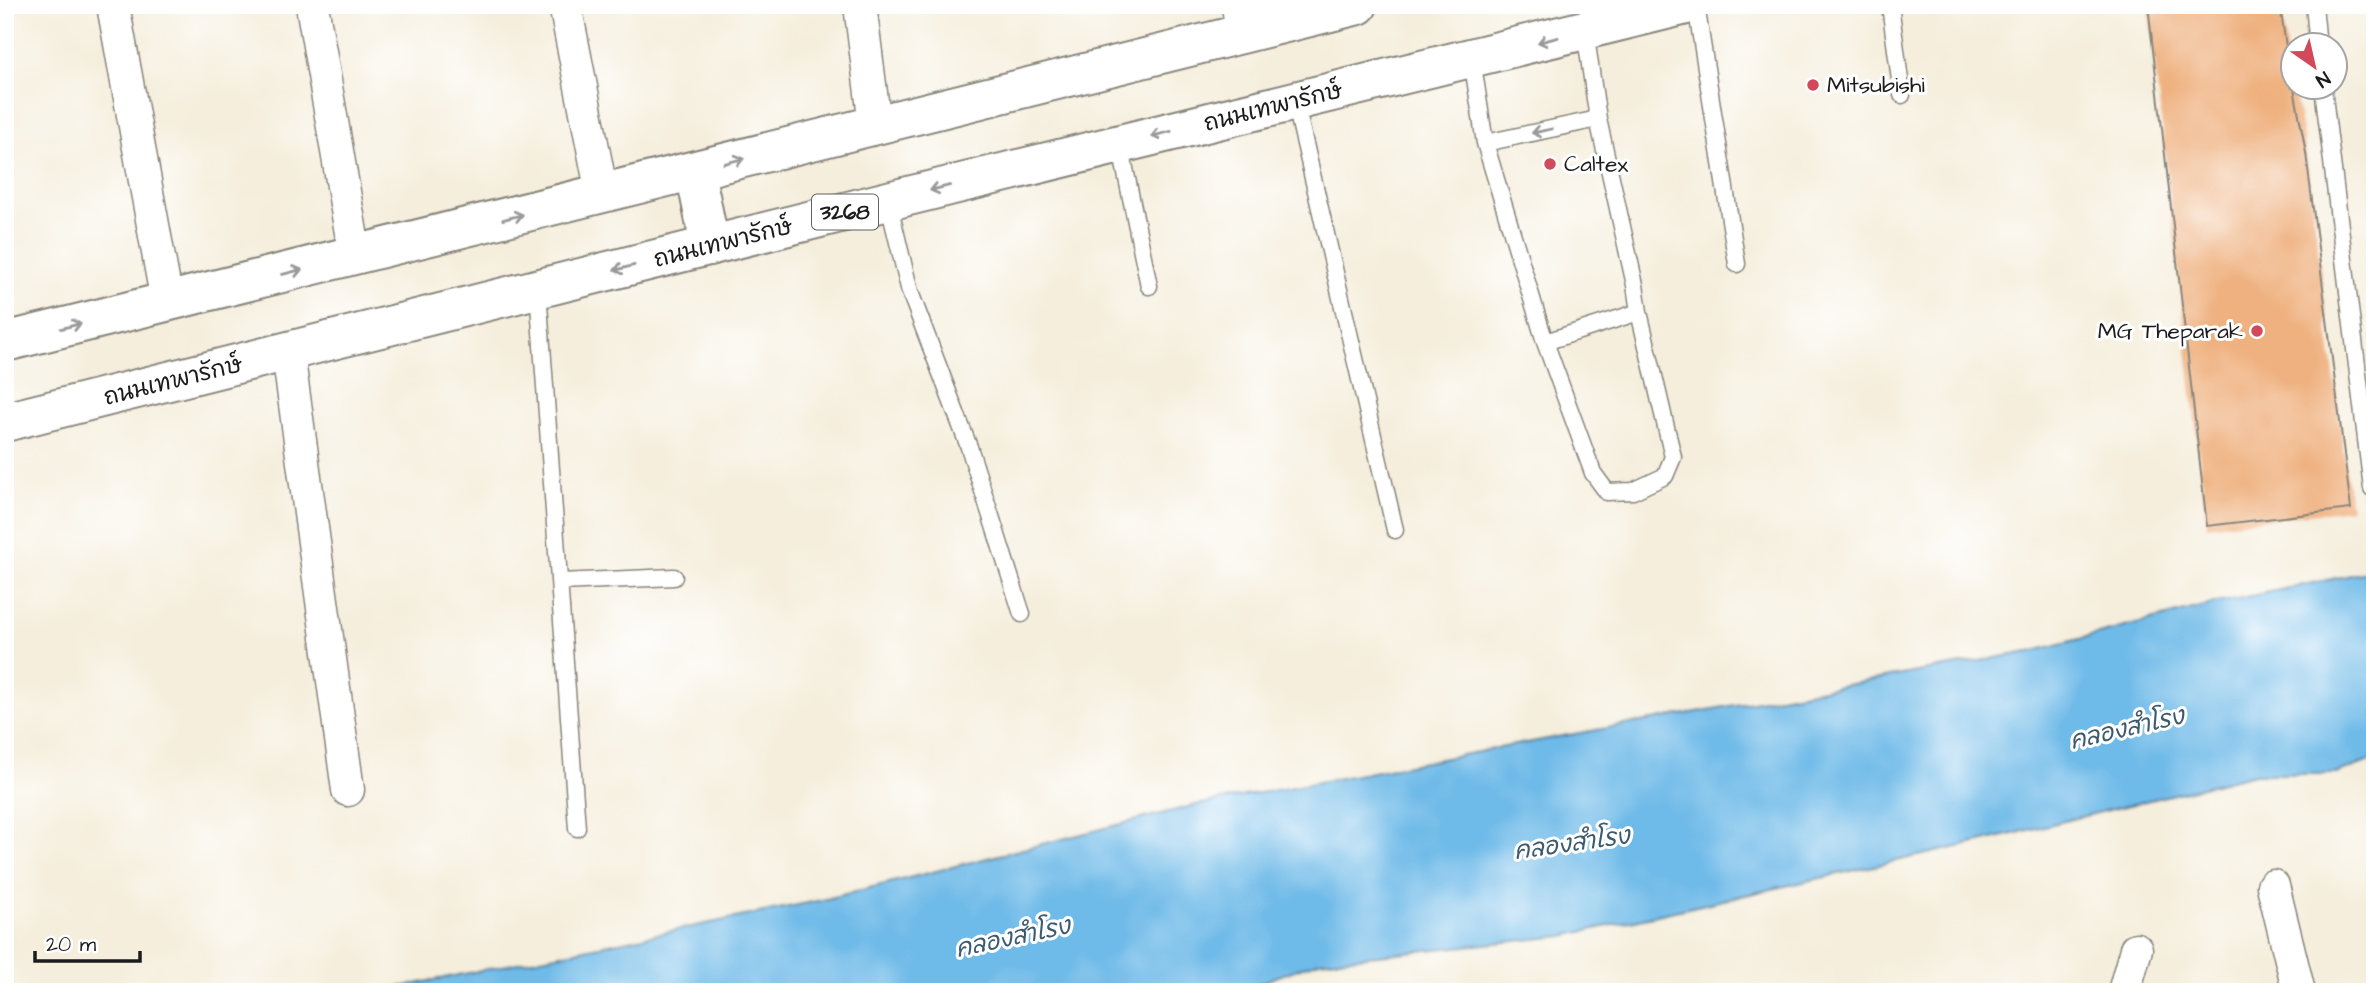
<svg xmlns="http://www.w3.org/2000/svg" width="2380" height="997" font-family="'Architects Daughter','Playpen Sans Thai',sans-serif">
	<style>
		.water { fill: #6ebae8; stroke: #456b82; stroke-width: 2 }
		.building { fill: #efb17f }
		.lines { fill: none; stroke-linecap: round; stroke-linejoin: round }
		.lane-casing { stroke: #88857c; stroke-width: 19 }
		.street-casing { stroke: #88857c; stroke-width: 35 }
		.secondary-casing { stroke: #88857c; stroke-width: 42 }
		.primary-casing { stroke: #88857c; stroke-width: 42 }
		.lane { stroke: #fff; stroke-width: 16 }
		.street { stroke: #fff; stroke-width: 32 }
		.secondary { stroke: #fff; stroke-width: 38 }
		.primary { stroke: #fff; stroke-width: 38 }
		.oneway { stroke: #999 }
		.poi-dot { fill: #d1495b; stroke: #fff; stroke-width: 2.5 }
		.labels { text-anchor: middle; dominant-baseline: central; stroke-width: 6; stroke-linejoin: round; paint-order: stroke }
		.shield { fill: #fff; stroke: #606060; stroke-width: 2 }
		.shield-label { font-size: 21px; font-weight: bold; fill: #1c1c1c }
		.poi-label { font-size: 23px; fill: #1c1c1c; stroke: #fff; text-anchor: start }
		.street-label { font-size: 23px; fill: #1c1c1c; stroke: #fff }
		.water-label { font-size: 24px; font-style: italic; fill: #3d5b6e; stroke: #fff }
	</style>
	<rect width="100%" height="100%" fill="#fff"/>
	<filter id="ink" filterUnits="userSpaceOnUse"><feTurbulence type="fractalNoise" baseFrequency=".0143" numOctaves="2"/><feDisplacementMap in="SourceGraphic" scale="14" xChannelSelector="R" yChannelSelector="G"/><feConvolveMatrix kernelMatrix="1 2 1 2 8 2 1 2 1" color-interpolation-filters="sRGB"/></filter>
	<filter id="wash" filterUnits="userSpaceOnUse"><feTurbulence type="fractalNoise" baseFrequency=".00686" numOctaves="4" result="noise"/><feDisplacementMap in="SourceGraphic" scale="28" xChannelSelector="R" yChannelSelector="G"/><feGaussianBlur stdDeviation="1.57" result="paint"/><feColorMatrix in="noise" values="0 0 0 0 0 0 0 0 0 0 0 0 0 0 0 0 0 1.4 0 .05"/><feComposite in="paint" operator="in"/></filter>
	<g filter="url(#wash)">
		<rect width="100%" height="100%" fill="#f5eedc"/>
		<path class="water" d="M 2375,570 L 2375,759 L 2336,774 L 2255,774 L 1980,842 L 1564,936 L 1319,961 L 1235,992 L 360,992 L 405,986 L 822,900 L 1196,805 L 1563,736 L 2034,651 L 2212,604 Z"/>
		<g id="blocks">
			<path class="building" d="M 2148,5 L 2280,5 L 2292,88 L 2294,88 L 2306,153 L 2351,509 L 2207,526 Z"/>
		</g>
	</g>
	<g filter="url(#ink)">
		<use href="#blocks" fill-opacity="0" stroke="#88857c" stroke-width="2"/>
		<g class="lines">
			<defs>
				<path id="lane" d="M 1696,5 L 1737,264
					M 1890,5 L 1902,95
					M 2314,5 L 2318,46
					M 1472,59 L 1485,143 L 1545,342 L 1639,312 L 1635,285 L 1598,119 L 1585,31
					M 2323,88 L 2372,488
					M 1295,101 L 1395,530
					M 1485,143 L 1598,119
					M 1120,144 L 1149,286
					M 888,201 L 910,292 L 969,447 L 1022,614
					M 538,290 L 577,828
					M 1545,342 L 1593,473 L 1607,492 L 1633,491 L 1665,476 L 1673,457 L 1639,312
					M 560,582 L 674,577"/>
				<path id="street" d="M 113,5 L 167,302
					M 312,5 L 355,256
					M 565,5 L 602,194
					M 860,5 L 875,125
					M 1238,5 L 1242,34
					M 288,353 L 348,790
					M 2273,886 L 2299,992
					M 2124,992 L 2136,949"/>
				<path id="secondary" d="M 695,171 L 710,246"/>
				<path id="primary" d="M 5,342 L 1358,5
					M 5,422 L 888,201 L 1686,5"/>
			</defs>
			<use href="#lane" class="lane-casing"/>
			<use href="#street" class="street-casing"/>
			<use href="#secondary" class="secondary-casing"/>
			<use href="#primary" class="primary-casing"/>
			<use href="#lane" class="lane"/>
			<use href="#street" class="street"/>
			<use href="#secondary" class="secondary"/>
			<use href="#primary" class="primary"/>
		</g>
		<defs><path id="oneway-shaft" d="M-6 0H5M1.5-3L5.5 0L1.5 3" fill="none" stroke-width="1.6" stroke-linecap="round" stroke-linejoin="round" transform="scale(1.75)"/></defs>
		<g class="oneway">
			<use href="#oneway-shaft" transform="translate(1548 40) rotate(166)"/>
			<use href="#oneway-shaft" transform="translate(1542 131) rotate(168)"/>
			<use href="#oneway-shaft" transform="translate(1161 134) rotate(166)"/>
			<use href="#oneway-shaft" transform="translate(734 161) rotate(-15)"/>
			<use href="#oneway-shaft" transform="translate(940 188) rotate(166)"/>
			<use href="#oneway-shaft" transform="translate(513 217) rotate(-14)"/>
			<use href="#oneway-shaft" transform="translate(624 268) rotate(166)"/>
			<use href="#oneway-shaft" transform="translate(292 272) rotate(-14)"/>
			<use href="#oneway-shaft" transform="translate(71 326) rotate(-14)"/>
		</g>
	</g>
	<g class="poi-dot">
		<circle cx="1813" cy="85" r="7"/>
		<circle cx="1550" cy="164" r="7"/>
		<circle cx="2257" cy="331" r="7"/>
	</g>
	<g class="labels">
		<rect class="shield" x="812" y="194.5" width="66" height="35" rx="5"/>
		<g class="shield-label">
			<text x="845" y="212">3268</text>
		</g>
		<g class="poi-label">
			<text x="1827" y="85">Mitsubishi</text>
			<text x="1564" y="164">Caltex</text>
			<text x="2243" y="331" text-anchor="end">MG Theparak</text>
		</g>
		<g class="street-label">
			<text transform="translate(1273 107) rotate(-14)">ถนนเทพารักษ์</text>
			<text transform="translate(723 243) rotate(-14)">ถนนเทพารักษ์</text>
			<text transform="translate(173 381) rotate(-14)">ถนนเทพารักษ์</text>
		</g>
		<g class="water-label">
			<text transform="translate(2127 729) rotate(-13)">คลองสำโรง</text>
			<text transform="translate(1572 844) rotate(-8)">คลองสำโรง</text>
			<text transform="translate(1013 938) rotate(-12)">คลองสำโรง</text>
		</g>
	</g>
	<rect width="2380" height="997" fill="none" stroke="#fff" stroke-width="28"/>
	<g transform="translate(2314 66) rotate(146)"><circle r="33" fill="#ffffff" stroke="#a4a4a4" stroke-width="2"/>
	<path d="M0-5L12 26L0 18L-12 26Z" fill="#d1495b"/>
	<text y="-10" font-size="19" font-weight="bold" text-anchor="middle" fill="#1c1c1c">N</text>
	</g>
	<path d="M35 951v10h105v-10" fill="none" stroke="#1c1c1c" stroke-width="3.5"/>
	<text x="46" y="951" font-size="21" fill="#1c1c1c" stroke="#ffffff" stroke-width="5" paint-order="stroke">20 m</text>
</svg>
